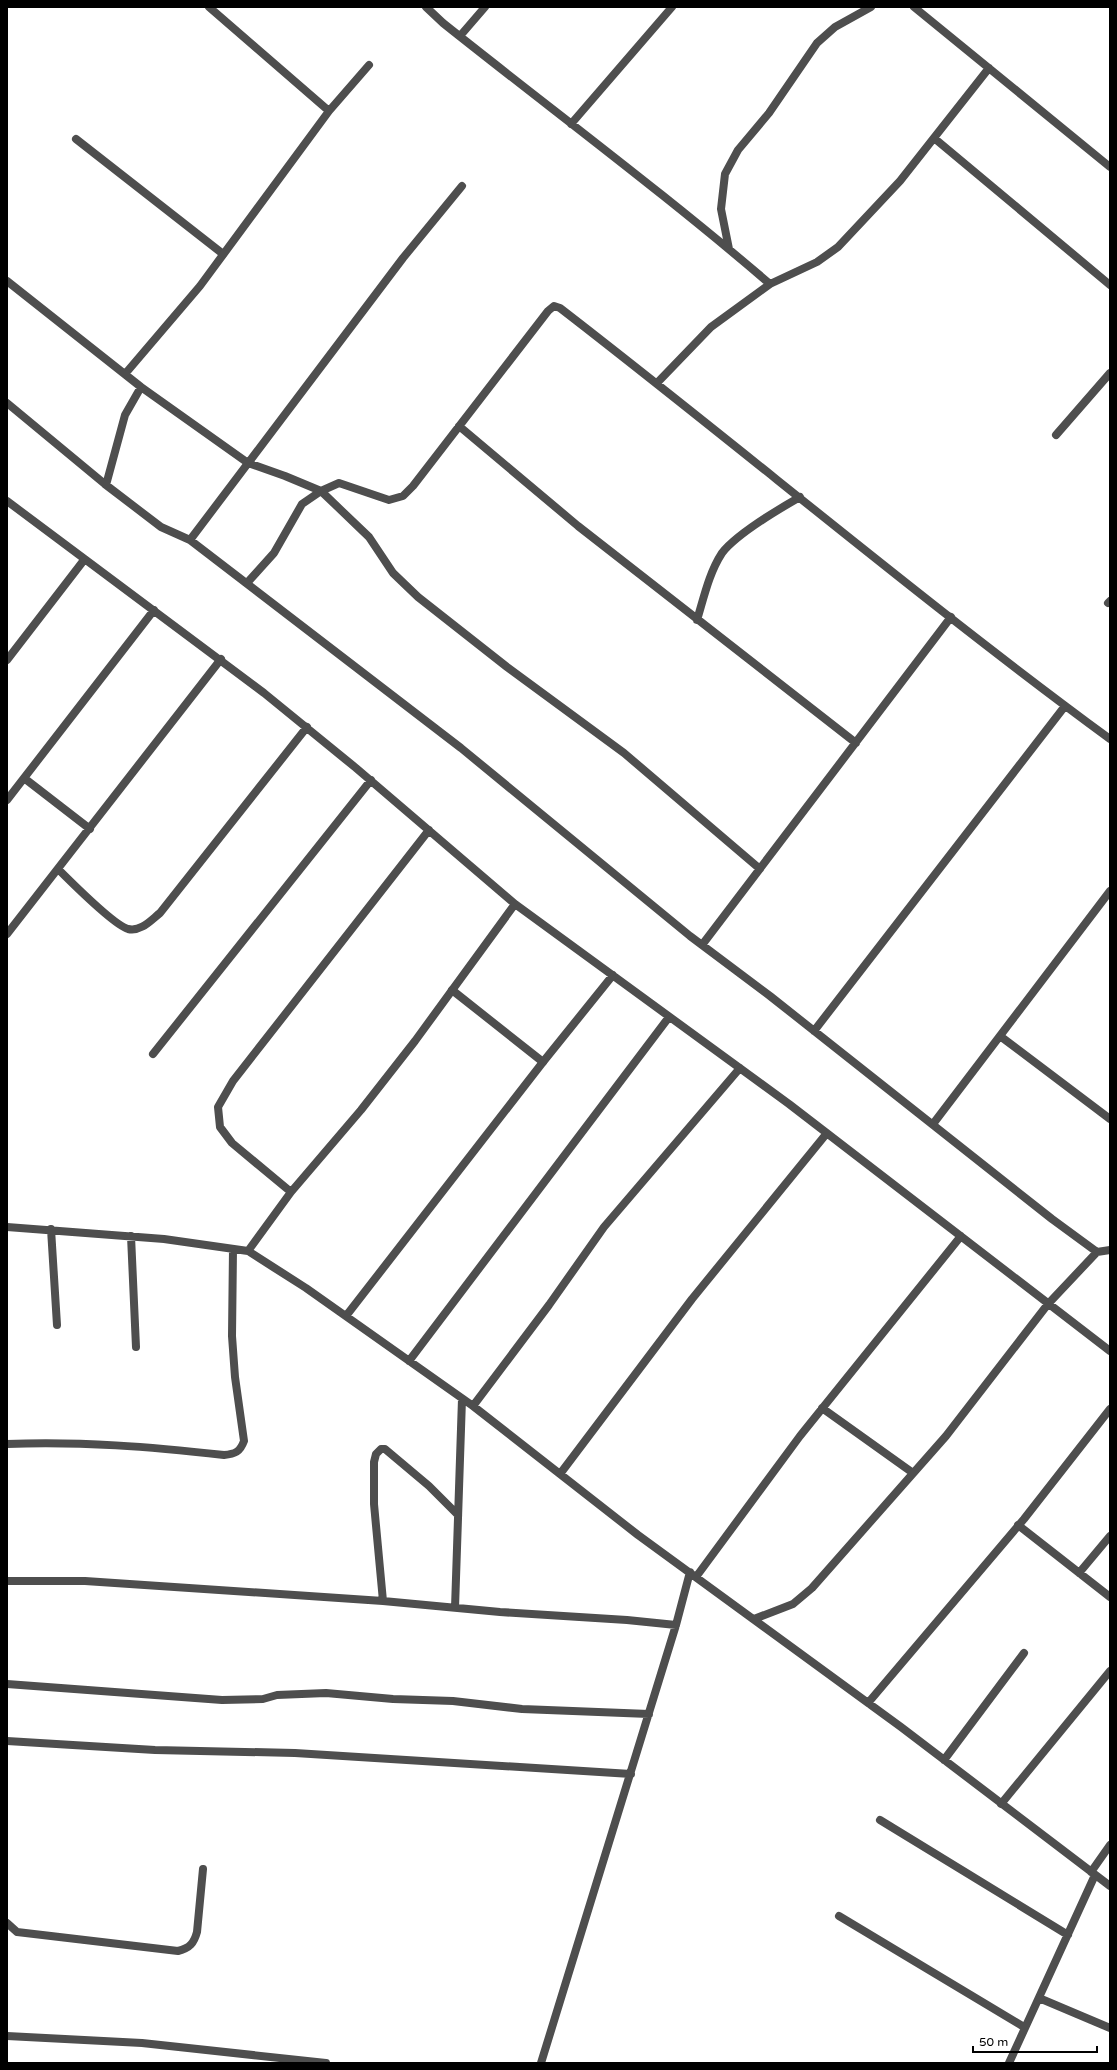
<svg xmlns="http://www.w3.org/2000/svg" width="1117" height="2070" font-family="'Varela Round',sans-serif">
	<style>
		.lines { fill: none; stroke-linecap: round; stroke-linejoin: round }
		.service { stroke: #4e4e4e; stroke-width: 8 }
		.minor { stroke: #4e4e4e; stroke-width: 8 }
	</style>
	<rect width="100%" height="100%" fill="#fff"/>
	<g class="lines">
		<path class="service" d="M 76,139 L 223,254
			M 452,990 L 543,1062"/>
		<path class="minor" d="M 209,7 L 329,111
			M 426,7 L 443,23 C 552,110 664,193 770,284
			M 914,7 L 1110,167
			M 460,36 L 485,7
			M 571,124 L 672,7
			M 934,138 L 1110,285
			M 729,249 L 721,209 L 725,174 L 738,150 L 769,113 L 817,43 L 835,27 L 871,7
			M 7,281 L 141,387 L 248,463 L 285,476 L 321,491 L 369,537 L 393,573 L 418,597 L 507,667 L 624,753 L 760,869
			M 125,374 L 200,286 L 329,111 L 369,65
			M 657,383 L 711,327 L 770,284 L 817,262 L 838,247 L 900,181 L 989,68
			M 7,403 L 106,485 L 161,527 L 190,540 L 461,748 L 690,936 L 770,996 L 1052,1219 L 1097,1252
			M 459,426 L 578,526 L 856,743
			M 1056,435 L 1110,373
			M 106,485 L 125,415 L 141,387
			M 7,501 L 264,693 L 356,768 L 515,904 L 789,1104 L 1110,1351
			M 190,540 L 403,258 L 462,186
			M 247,583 L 274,553 L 302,504 L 321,491 L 339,483 L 389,500 L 403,496 L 413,486 L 548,311 L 554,306 L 560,308 C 744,450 922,601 1110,739
			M 1108,603 L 1110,601
			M 697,620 C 704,597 709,573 722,553 C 736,535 779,509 800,497
			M 7,660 L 84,560
			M 24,778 L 90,829
			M 7,800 L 154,610
			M 58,869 C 71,882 114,925 128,929 C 141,932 151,920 160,913 L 307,727
			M 7,934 L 221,659
			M 702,945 L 951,617
			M 814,1031 L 1065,706
			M 1000,1036 L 1110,1119
			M 153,1054 L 371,780
			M 933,1124 L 1110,891
			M 291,1192 L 232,1143 L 220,1127 L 218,1107 L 233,1081 L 429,830
			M 7,1227 L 164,1239 L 248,1251 L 306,1288 L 473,1406 L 638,1535 L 901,1727 L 1110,1886
			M 51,1229 L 57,1325
			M 131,1236 L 136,1347
			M 248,1251 L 291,1192 L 361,1110 L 415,1041 L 515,904
			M 346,1316 L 543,1062 L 613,975
			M 409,1361 L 669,1017
			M 473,1406 L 549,1305 L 604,1227 L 740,1068
			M 822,1408 L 913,1473
			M 7,1444 C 80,1441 152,1447 224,1455 C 235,1454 240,1452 244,1441 L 235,1377 L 232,1336 L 233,1249
			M 560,1474 L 692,1299 L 827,1133
			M 1018,1525 L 1110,1597
			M 1079,1573 L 1110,1536
			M 696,1577 L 800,1436 L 961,1236
			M 7,1581 L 85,1581 L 383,1601 L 500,1612 L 627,1620 L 676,1625
			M 383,1601 L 374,1504 L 374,1462 L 376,1454 L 381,1449 L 385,1449 L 429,1486 L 458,1515
			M 455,1608 L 462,1399
			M 754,1619 L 793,1604 L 812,1588 L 946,1436 L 1048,1304 L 1097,1252 L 1110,1250
			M 7,1684 L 222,1700 L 263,1699 L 277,1695 L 326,1693 L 393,1699 L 453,1701 L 522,1709 L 649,1714
			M 868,1703 L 1024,1519 L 1110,1409
			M 7,1741 L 155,1750 L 295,1753 L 631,1774
			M 944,1760 L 1024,1653
			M 1001,1804 L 1110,1671
			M 880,1820 L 1068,1935
			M 1091,1872 L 1110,1845
			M 839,1916 L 1024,2027
			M 7,1923 L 17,1932 L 178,1951 C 190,1948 194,1943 197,1932 L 203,1869
			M 1039,1998 L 1110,2028
			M 7,2036 L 142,2043 L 326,2063
			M 541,2063 L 676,1625 L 690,1572
			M 1009,2063 L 1095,1875"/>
	</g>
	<rect width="1117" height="2070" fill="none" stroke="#000000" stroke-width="16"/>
	<path d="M973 2046v6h124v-6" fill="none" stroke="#000000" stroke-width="2"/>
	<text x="979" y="2046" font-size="12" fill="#000000" stroke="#ffffff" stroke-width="3" paint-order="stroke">50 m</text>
</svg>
